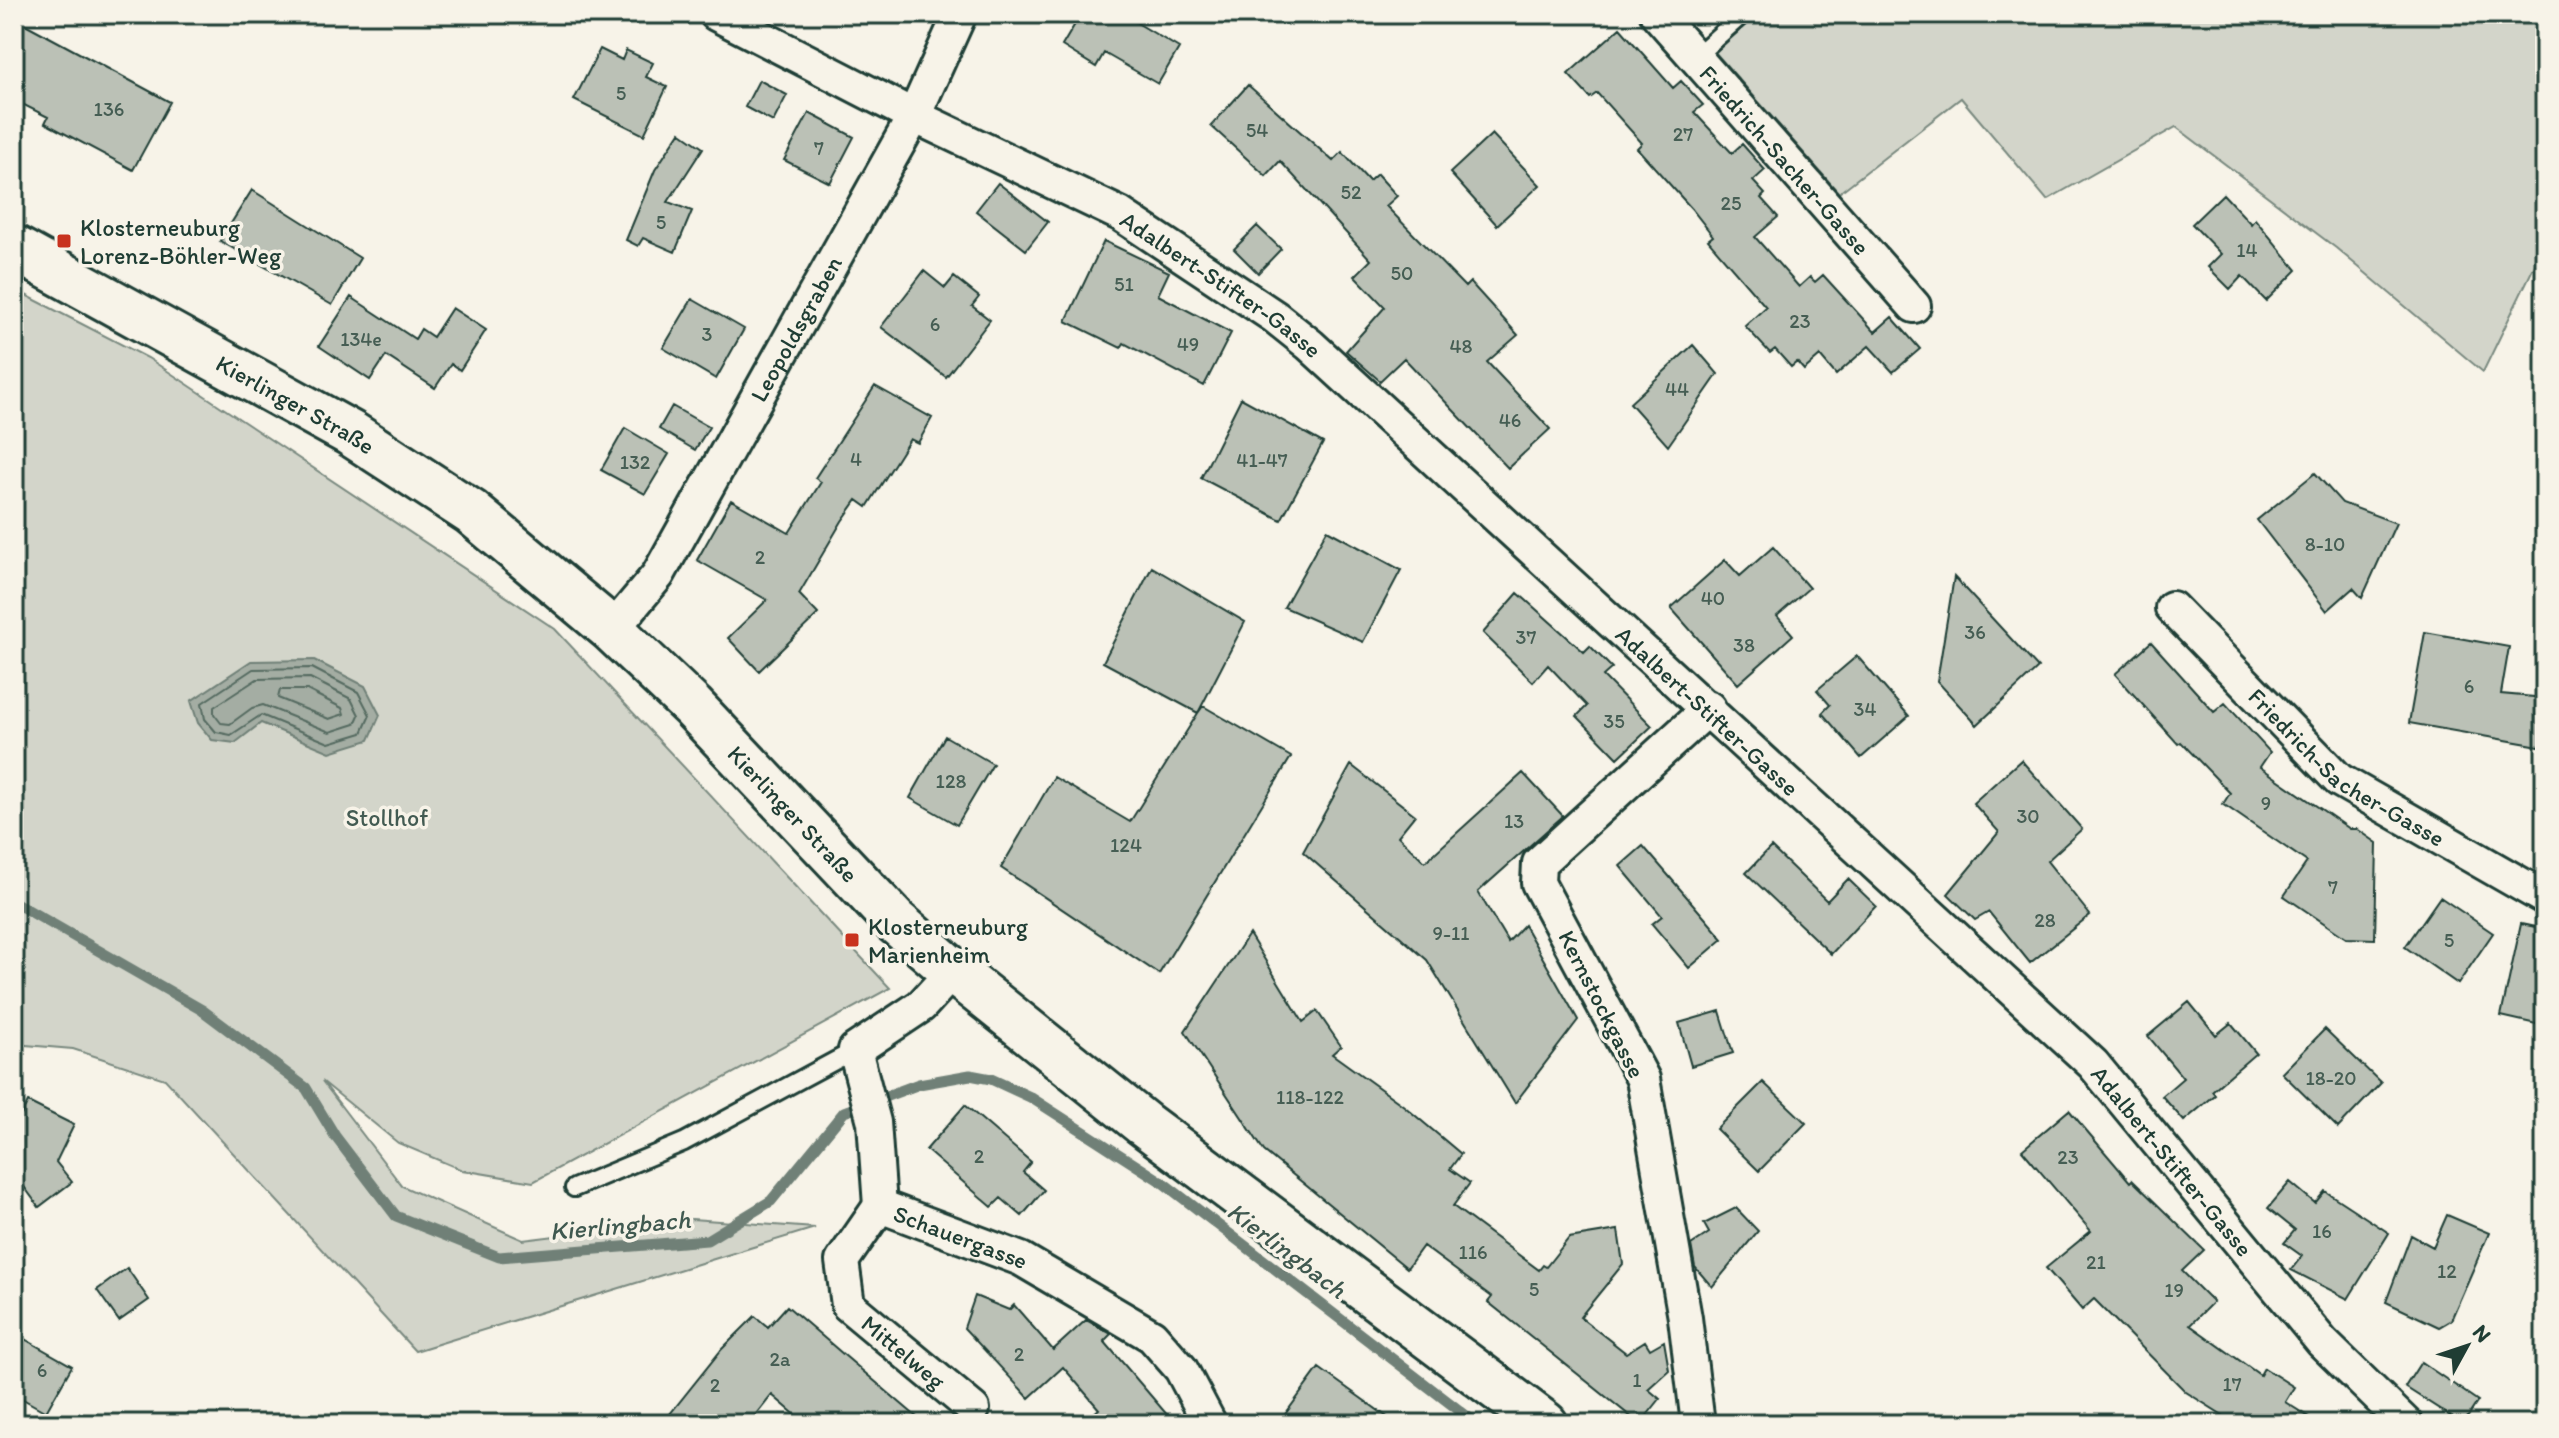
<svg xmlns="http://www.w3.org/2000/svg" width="2559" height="1438" font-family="Itim,sans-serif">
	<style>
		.green { fill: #d3d5ca; stroke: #79897f; stroke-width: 2 }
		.water { fill: #a4ada3; stroke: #6f8077; stroke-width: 2 }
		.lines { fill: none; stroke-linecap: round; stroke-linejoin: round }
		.shore { stroke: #546a60; stroke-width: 2 }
		.stream { stroke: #6f8077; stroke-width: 11 }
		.building { fill: #bbc1b6; stroke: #1f3d34; stroke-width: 2 }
		.service-casing { stroke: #1f3d34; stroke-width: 22 }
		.minor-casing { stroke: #1f3d34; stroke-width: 38 }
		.primary-casing { stroke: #1f3d34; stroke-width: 50 }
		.service { stroke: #f7f3e8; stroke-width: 16 }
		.minor { stroke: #f7f3e8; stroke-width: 32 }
		.primary { stroke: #f7f3e8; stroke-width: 44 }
		.poi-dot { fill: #c8321e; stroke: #f7f3e8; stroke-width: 3 }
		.labels { text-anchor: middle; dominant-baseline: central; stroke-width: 7; stroke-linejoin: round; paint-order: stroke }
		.number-label { font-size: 20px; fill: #465e54 }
		.street-label { font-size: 24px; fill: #1f3d34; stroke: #f7f3e8 }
		.poi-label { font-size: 24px; fill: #1f3d34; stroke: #f7f3e8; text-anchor: start }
		.park-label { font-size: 24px; fill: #435b52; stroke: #f7f3e8 }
		.water-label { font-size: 26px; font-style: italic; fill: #405950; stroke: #f7f3e8 }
	</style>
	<rect width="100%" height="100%" fill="#f7f3e8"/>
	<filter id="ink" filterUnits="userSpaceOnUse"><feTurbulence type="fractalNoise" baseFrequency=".0125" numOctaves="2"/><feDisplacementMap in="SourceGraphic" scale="16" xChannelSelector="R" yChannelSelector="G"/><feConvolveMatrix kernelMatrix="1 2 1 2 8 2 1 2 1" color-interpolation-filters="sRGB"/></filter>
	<g filter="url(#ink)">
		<path class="green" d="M 1753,14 L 2112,14 L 2116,17 L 2145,14 L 2545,14 L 2545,244 L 2483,372 L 2336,248 L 2176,127 L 2047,200 L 1961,98 L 1839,193 L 1714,51 Z
			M 14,289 L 148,358 L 555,629 L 890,988 L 533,1182 L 462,1170 L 398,1143 L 322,1081 L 402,1186 L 523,1240 L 692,1219 L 815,1228 L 415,1351 L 165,1079 L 73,1049 L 14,1044 Z"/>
		<path class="water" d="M 314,660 L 365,686 L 380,715 L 369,740 L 330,752 L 261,723 L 235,743 L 212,740 L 198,723 L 191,701 L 251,661 Z"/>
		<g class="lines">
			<path class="shore" d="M 312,668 L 358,692 L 370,715 L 362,733 L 329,743 L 261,715 L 231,735 L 216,732 L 205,719 L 202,703 L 253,669 Z
				M 310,678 L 351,699 L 359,715 L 355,724 L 330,732 L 263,705 L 252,708 L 230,724 L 221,723 L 214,714 L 214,707 L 257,679 Z
				M 280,690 L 307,690 L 342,708 L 344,714 L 329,719 L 278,698 Z"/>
			<path class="stream" d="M 14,902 L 202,1010 L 306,1088 L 335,1136 L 396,1216 L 499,1257 L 707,1240 L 771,1201 L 844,1112 L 919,1084 L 970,1075 L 991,1079 L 1030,1097 L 1162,1182 L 1477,1424"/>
		</g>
		<path class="building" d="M 1081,14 L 1122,14 L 1179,48 L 1158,84 L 1104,53 L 1096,67 L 1062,46 Z
			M 14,18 L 170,102 L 133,170 L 45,123 L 48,117 L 14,100 Z
			M 1620,28 L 1673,88 L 1681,81 L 1703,105 L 1694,112 L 1732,153 L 1742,144 L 1765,170 L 1753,181 L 1765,194 L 1761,198 L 1778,217 L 1755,237 L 1799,287 L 1810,277 L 1815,282 L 1823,275 L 1875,332 L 1892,317 L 1920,349 L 1893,372 L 1869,346 L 1836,375 L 1820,356 L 1804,370 L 1797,362 L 1791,367 L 1775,349 L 1770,353 L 1745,326 L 1766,307 L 1708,240 L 1713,236 L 1691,208 L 1637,148 L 1642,143 L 1597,93 L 1590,98 L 1568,74 Z
			M 600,49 L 622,60 L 626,50 L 653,63 L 646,77 L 667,87 L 644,135 L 574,100 Z
			M 759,80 L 787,95 L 773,122 L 745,107 Z
			M 1248,85 L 1333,161 L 1342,152 L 1369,181 L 1377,174 L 1397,196 L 1386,206 L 1465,287 L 1470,282 L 1518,335 L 1487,362 L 1550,429 L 1508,468 L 1404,358 L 1380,381 L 1346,351 L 1385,307 L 1355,276 L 1371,260 L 1280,161 L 1266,176 L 1211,126 Z
			M 809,113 L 854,137 L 830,183 L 784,160 Z
			M 680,132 L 703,148 L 668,202 L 692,211 L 675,252 L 643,238 L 638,246 L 626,240 L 655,170 Z
			M 1492,134 L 1540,185 L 1497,225 L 1450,173 Z
			M 998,183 L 1048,222 L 1026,250 L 976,211 Z
			M 252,190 L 360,258 L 332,305 L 220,241 Z
			M 2223,194 L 2251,224 L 2255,219 L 2297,270 L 2266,301 L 2242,276 L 2230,289 L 2208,267 L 2221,254 L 2192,224 Z
			M 1257,226 L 1281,249 L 1258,273 L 1234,249 Z
			M 1104,241 L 1169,272 L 1158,295 L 1231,333 L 1204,386 L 1124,343 L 1121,348 L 1066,321 Z
			M 924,271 L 945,288 L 954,277 L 979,297 L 972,306 L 990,320 L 946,377 L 881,327 Z
			M 351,297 L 415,339 L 421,329 L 433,337 L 452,308 L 486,330 L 460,370 L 451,364 L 435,388 L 386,356 L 370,380 L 319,346 Z
			M 692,299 L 744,329 L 716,379 L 663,348 Z
			M 1693,345 L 1718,374 L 1668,446 L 1630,403 Z
			M 875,386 L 932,418 L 918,443 L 910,439 L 867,507 L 857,500 L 842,521 L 799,594 L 818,614 L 759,671 L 728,638 L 767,600 L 697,560 L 731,500 L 789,533 L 821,482 L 815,478 Z
			M 1241,398 L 1323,443 L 1281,520 L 1201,478 Z
			M 672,406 L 709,427 L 695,450 L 659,429 Z
			M 625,428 L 669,454 L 645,494 L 601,470 Z
			M 2315,473 L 2342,503 L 2396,523 L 2362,598 L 2353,588 L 2327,611 L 2257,520 Z
			M 1327,530 L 1401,570 L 1363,642 L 1284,607 Z
			M 1773,547 L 1809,588 L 1777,616 L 1793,635 L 1738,684 L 1671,608 L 1725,560 L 1740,576 Z
			M 1152,567 L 1245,622 L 1198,713 L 1203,706 L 1291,757 L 1159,974 L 1001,868 L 1054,777 L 1130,822 L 1198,713 L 1103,662 Z
			M 1954,577 L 2038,668 L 1977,725 L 1937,681 Z
			M 1518,593 L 1584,652 L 1590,646 L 1612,668 L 1603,676 L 1652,726 L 1618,758 L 1577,716 L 1587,706 L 1548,665 L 1533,682 L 1483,633 Z
			M 2425,632 L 2509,647 L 2501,694 L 2545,698 L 2545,747 L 2409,723 Z
			M 2151,642 L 2214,712 L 2225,703 L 2270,752 L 2260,767 L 2350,829 L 2357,829 L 2377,843 L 2375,939 L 2346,938 L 2284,896 L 2307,862 L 2223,804 L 2230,793 L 2181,742 L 2178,744 L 2115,674 Z
			M 1857,656 L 1909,716 L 1861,758 L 1822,713 L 1830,705 L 1817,690 Z
			M 945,736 L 993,764 L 957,825 L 910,798 Z
			M 2021,760 L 2082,829 L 2047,861 L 2090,915 L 2030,963 L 1989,912 L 1975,920 L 1948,894 L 1999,832 L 1973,803 Z
			M 1351,765 L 1415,815 L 1398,836 L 1425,862 L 1523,773 L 1563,816 L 1478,892 L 1508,942 L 1524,925 L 1578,1020 L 1515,1103 L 1427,960 L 1303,852 Z
			M 1643,846 L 1723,939 L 1689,968 L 1652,924 L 1662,916 L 1620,866 Z
			M 1771,847 L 1827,901 L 1848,879 L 1876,906 L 1831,954 L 1746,873 Z
			M 2440,897 L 2493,933 L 2458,984 L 2405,947 Z
			M 2521,924 L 2545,929 L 2545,1026 L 2501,1016 Z
			M 1249,934 L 1303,1022 L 1317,1011 L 1341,1046 L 1332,1054 L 1404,1106 L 1461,1154 L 1450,1169 L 1470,1183 L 1453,1206 L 1539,1270 L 1543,1265 L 1546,1267 L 1569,1238 L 1618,1230 L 1623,1264 L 1580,1317 L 1626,1353 L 1645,1341 L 1650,1349 L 1664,1341 L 1669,1370 L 1648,1389 L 1660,1399 L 1640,1424 L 1488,1302 L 1492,1297 L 1423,1246 L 1407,1268 L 1264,1151 L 1185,1031 Z
			M 2189,1002 L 2216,1035 L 2231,1023 L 2256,1053 L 2212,1091 L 2215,1095 L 2184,1121 L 2162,1096 L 2183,1078 L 2148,1036 Z
			M 1720,1011 L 1733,1053 L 1691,1066 L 1679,1023 Z
			M 2325,1029 L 2381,1083 L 2338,1128 L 2282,1073 Z
			M 1763,1082 L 1806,1123 L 1759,1171 L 1716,1129 Z
			M 28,1102 L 74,1125 L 56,1162 L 72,1182 L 39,1207 L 14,1173 L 14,1129 Z
			M 965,1105 L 1031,1162 L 1023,1172 L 1044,1190 L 1022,1216 L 1001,1198 L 992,1207 L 926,1150 Z
			M 2069,1110 L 2130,1182 L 2132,1180 L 2204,1250 L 2182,1271 L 2213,1302 L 2190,1325 L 2260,1375 L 2264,1368 L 2294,1387 L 2285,1402 L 2320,1424 L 2237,1424 L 2186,1392 L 2094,1299 L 2082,1310 L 2046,1268 L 2091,1231 L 2022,1150 Z
			M 2290,1182 L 2315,1203 L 2325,1191 L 2389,1233 L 2348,1299 L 2291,1270 L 2302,1256 L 2284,1243 L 2295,1230 L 2268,1208 Z
			M 1736,1208 L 1758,1231 L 1712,1287 L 1695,1267 L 1691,1245 L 1709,1233 L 1704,1224 Z
			M 2447,1215 L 2489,1233 L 2451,1320 L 2439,1327 L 2386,1302 L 2411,1235 L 2433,1247 Z
			M 127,1268 L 149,1300 L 119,1321 L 97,1290 Z
			M 975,1296 L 1009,1310 L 1014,1305 L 1053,1350 L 1086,1320 L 1111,1334 L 1104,1341 L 1175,1424 L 1081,1424 L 1099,1409 L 1063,1367 L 1029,1398 L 964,1328 Z
			M 787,1306 L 844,1355 L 925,1424 L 806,1424 L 772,1395 L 749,1424 L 662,1424 L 722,1349 L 755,1316 L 768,1327 Z
			M 14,1333 L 72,1366 L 46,1412 L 14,1394 Z
			M 2421,1362 L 2478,1401 L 2463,1424 L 2405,1387 Z
			M 1319,1368 L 1397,1424 L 1278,1424 Z"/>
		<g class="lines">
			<defs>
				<path id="service" d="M 1695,57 L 1743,14
					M 574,1188 L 684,1142 L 855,1050"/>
				<g id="minor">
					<path id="s1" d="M 716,14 L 914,116 L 1120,214 L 1275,317 L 1310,345 L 2093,1064 L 2322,1342 L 2406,1424"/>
					<path id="s2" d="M 1657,14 L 1914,306"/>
					<path id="s3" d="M 2172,608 L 2339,780 L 2545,898"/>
					<path id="s4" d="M 612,630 L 658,575 L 914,116 L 960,14"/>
					<path id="s5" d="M 953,971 L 921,1006 L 855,1050 L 874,1122 L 880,1206 L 1021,1259 L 1152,1336 L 1181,1369 L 1210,1424"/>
					<path id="s6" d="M 880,1206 L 842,1261 L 848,1305 L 973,1409"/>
					<path d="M 1698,1424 L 1685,1318 L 1643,1079 L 1538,883 L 1539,863 L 1709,708"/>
				</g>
				<g id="primary">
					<path id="s7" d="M 14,248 L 350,433 L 471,512 L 612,630 L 692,706 L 896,922 L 953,971 L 1144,1124 L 1545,1424"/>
				</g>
			</defs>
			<use href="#service" class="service-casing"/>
			<use href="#minor" class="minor-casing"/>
			<use href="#primary" class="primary-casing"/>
			<use href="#service" class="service"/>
			<use href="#minor" class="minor"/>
			<use href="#primary" class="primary"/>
		</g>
	</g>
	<g class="poi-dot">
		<rect x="56" y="233" width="16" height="16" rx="4"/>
		<rect x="844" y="932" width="16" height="16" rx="4"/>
	</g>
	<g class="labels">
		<g class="number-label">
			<text x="621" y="93">5</text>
			<text x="109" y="109">136</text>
			<text x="1257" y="130">54</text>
			<text x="1683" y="134">27</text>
			<text x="819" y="148">7</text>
			<text x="1351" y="192">52</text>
			<text x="1731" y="203">25</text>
			<text x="661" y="222">5</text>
			<text x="2247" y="250">14</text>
			<text x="1402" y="273">50</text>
			<text x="1124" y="284">51</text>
			<text x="1800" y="321">23</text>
			<text x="935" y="324">6</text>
			<text x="707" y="334">3</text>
			<text x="361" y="339">134e</text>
			<text x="1188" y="344">49</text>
			<text x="1461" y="346">48</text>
			<text x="1677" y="389">44</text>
			<text x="1510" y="420">46</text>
			<text x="856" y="459">4</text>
			<text x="1262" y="460">41-47</text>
			<text x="635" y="462">132</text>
			<text x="2325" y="544">8-10</text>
			<text x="760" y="557">2</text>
			<text x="1713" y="598">40</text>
			<text x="1975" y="632">36</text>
			<text x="1526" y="637">37</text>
			<text x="1744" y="645">38</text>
			<text x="2469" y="686">6</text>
			<text x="1865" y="709">34</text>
			<text x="1614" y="721">35</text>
			<text x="951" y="781">128</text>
			<text x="2266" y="803">9</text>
			<text x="2028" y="816">30</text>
			<text x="1514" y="821">13</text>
			<text x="1126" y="845">124</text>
			<text x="2333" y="887">7</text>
			<text x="2045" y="920">28</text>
			<text x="1451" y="933">9-11</text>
			<text x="2449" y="940">5</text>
			<text x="2331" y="1078">18-20</text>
			<text x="1310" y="1097">118-122</text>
			<text x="979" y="1156">2</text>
			<text x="2068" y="1157">23</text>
			<text x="2322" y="1231">16</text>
			<text x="1473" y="1252">116</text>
			<text x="2096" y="1262">21</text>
			<text x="2447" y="1271">12</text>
			<text x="1534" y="1289">5</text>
			<text x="2174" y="1290">19</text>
			<text x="1019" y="1354">2</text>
			<text x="780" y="1359">2a</text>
			<text x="42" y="1370">6</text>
			<text x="1637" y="1380">1</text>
			<text x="2232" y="1384">17</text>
			<text x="715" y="1385">2</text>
		</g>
		<g class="street-label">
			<text stroke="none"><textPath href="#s2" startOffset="194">Friedrich-Sacher-Gasse</textPath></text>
			<text stroke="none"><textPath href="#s1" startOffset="574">Adalbert-Stifter-Gasse</textPath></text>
			<text stroke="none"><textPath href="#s4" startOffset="354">Leopoldsgraben</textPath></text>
			<text stroke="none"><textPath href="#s7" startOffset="322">Kierlinger Straße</textPath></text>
			<text stroke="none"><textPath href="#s1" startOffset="1222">Adalbert-Stifter-Gasse</textPath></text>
			<text stroke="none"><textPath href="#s3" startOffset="238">Friedrich-Sacher-Gasse</textPath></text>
			<text stroke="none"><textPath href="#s7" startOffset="970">Kierlinger Straße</textPath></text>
			<text transform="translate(1602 1004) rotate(63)">Kernstockgasse</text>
			<text stroke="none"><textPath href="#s1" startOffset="1870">Adalbert-Stifter-Gasse</textPath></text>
			<text stroke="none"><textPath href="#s5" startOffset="372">Schauergasse</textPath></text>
			<text stroke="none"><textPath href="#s6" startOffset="184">Mittelweg</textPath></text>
		</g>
		<g class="poi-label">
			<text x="80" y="227">Klosterneuburg<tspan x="80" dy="28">Lorenz-Böhler-Weg</tspan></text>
			<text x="868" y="926">Klosterneuburg<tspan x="868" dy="28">Marienheim</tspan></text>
		</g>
		<g class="park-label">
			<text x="387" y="817">Stollhof</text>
		</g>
		<g class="water-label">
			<text transform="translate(620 1225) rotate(-5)">Kierlingbach</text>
			<text transform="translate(1287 1250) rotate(37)">Kierlingbach</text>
		</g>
	</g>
	<rect width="2559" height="1438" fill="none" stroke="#f7f3e8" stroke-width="48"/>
	<rect x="24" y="24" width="2511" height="1390" fill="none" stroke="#1f3d34" stroke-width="3" filter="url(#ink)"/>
	<g transform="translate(2467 1346) rotate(50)" stroke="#f7f3e8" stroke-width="6" paint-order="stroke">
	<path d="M0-6L14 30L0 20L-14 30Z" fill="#1f3d34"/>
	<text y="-12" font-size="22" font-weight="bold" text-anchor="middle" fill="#1f3d34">N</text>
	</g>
</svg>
